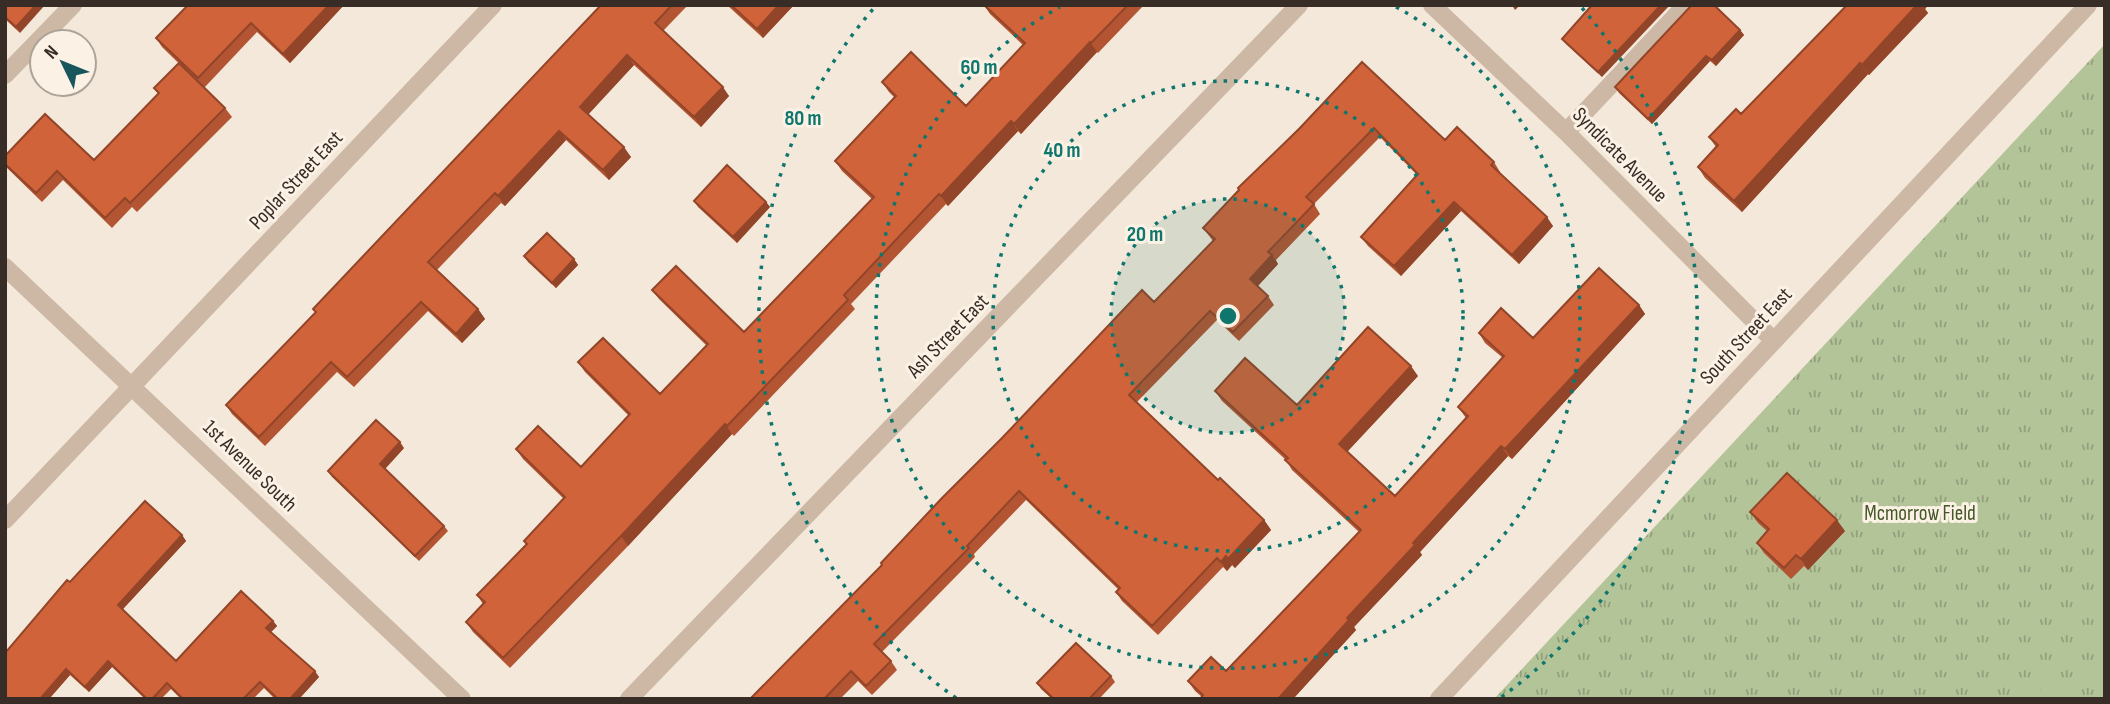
<svg xmlns="http://www.w3.org/2000/svg" width="2110" height="704" font-family="'Sofia Sans Condensed',sans-serif">
	<style>
		.park { fill: url(#park-tufts) }
		.pitch { fill: #b3c498 }
		.lines { fill: none; stroke-linecap: round; stroke-linejoin: round }
		.minor { stroke: #ccb8a4; stroke-width: 18 }
		.wall { fill: #b35532 }
		.shaded-wall { fill: #924529 }
		.building { fill: #d0633a; stroke: #924529; stroke-width: 2 }
		.ring { fill: none; stroke: #0f766e; stroke-width: 3.5; stroke-dasharray: 3.5 7 }
		.labels { text-anchor: middle; dominant-baseline: central; stroke-width: 6; stroke-linejoin: round; paint-order: stroke }
		.street-label { font-size: 21px; fill: #372c26; stroke: #fbf2e5 }
		.park-label { font-size: 21px; fill: #445728; stroke: #fbf2e5 }
		.centre { fill: #0f766e; stroke: #fbf2e5; stroke-width: 3.5 }
		.ring-label { font-size: 21px; text-anchor: middle; font-weight: bold; fill: #0f766e; stroke: #fbf2e5; stroke-width: 6; stroke-linejoin: round; paint-order: stroke }
	</style>
	<defs>
		<pattern id="park-tufts" width="24" height="20" patternUnits="userSpaceOnUse" patternTransform="scale(1.75)"><rect width="24" height="20" fill="#b3c498"/><path d="M3 7l-1-3M5 7V3M7 7l1-3M15 17l-1-3M17 17v-4M19 17l1-3" fill="none" stroke="#929f7c"/></pattern>
	</defs>
	<rect width="100%" height="100%" fill="#f3e8d9"/>
	<path class="park" d="M 2105,44 L 2105,699 L 1494,699 Z"/>
	<path class="pitch" d="M 2056,673 L 2084,699 L 2032,699 Z"/>
	<g class="lines">
		<path class="minor" d="M 1432,5 L 1566,132 L 1773,340
			M 5,75 L 73,5
			M 1566,132 L 1686,5
			M 5,267 L 462,699
			M 5,520 L 493,5
			M 629,699 L 1299,5
			M 1439,699 L 2088,5"/>
	</g>
	<path class="wall" d="M 5,5 L 20,33 L 5,19 Z
		M 344,5 L 290,63 L 257,32 L 204,88 L 162,47 L 156,38 Z
		M 601,5 L 688,5 L 663,31 L 729,96 L 701,127 L 634,65 L 588,114 L 631,157 L 609,180 L 566,140 L 505,206 L 501,203 L 437,270 L 478,309 L 485,319 L 462,343 L 428,311 L 354,387 L 337,372 L 265,446 L 232,414 L 226,405 L 316,312 L 313,309 Z
		M 727,5 L 794,5 L 763,38 Z
		M 984,5 L 1144,5 L 1098,53 L 1097,52 L 1021,134 L 1018,131 L 948,206 L 946,204 L 851,304 L 855,309 L 734,436 L 732,434 L 628,546 L 510,668 L 473,632 L 466,622 L 483,604 L 477,595 L 526,544 L 524,541 L 564,499 L 523,459 L 516,449 L 581,467 L 629,416 L 585,372 L 578,362 L 660,394 L 707,346 L 659,299 L 652,290 L 744,332 L 872,199 L 842,171 L 835,161 L 894,97 L 889,92 L 882,82 L 966,106 L 1023,45 L 990,14 Z
		M 1592,5 L 1602,77 L 1566,44 L 1562,39 Z
		M 1847,5 L 1928,5 L 1925,9 L 1928,13 L 1869,75 L 1868,74 L 1742,212 L 1705,178 L 1698,167 L 1716,147 L 1709,137 L 1741,114 Z
		M 1740,30 L 1744,35 L 1716,66 L 1710,61 L 1652,124 L 1619,93 L 1615,87 Z
		M 1362,62 L 1445,140 L 1494,162 L 1500,172 L 1500,173 L 1553,226 L 1519,264 L 1461,211 L 1401,276 L 1368,246 L 1361,237 L 1417,175 L 1380,137 L 1314,204 L 1320,214 L 1276,260 L 1278,264 L 1258,286 L 1268,296 L 1274,305 L 1239,341 L 1217,320 L 1137,402 L 1218,480 L 1264,520 L 1271,530 L 1235,568 L 1232,565 L 1227,571 L 1223,567 L 1158,635 L 1122,601 L 1116,592 L 1118,589 L 1026,500 L 974,554 L 975,557 L 882,652 L 891,661 L 897,670 L 872,695 L 858,681 L 840,699 L 750,699 L 1154,302 L 1213,241 L 1203,228 Z
		M 154,88 L 225,108 L 232,117 L 137,212 L 132,207 L 112,228 L 63,180 L 42,202 L 5,166 L 5,156 L 94,160 L 158,94 Z
		M 694,201 L 766,202 L 770,207 L 737,243 L 698,207 Z
		M 524,256 L 574,259 L 578,265 L 556,288 L 528,262 Z
		M 1639,305 L 1645,314 L 1512,459 L 1508,456 L 1420,552 L 1422,555 L 1354,627 L 1356,630 L 1293,699 L 1200,699 L 1202,697 L 1195,691 L 1188,681 L 1226,671 L 1359,532 L 1292,470 L 1286,460 L 1222,401 L 1215,391 L 1297,405 L 1418,376 L 1347,452 L 1395,496 L 1466,418 L 1458,407 L 1503,358 L 1485,343 L 1479,333 L 1533,338 Z
		M 404,448 L 385,469 L 444,526 L 448,531 L 419,561 L 332,477 L 328,471 Z
		M 1750,512 L 1845,531 L 1808,570 L 1804,566 L 1791,579 L 1764,553 L 1757,543 L 1767,531 L 1758,523 Z
		M 182,535 L 186,541 L 123,609 L 176,661 L 273,621 L 277,626 L 271,632 L 319,677 L 299,699 L 275,699 L 264,688 L 253,699 L 181,699 L 171,689 L 161,699 L 145,699 L 112,667 L 89,692 L 70,675 L 49,699 L 5,699 L 70,582 Z
		M 1111,676 L 1115,682 L 1099,699 L 1052,699 L 1041,689 L 1037,683 Z"/>
	<path class="shaded-wall" d="M 36,5 L 45,5 L 20,33 L 16,27 Z
		M 329,5 L 344,5 L 290,63 L 283,54 Z
		M 779,5 L 794,5 L 763,38 L 757,29 Z
		M 1512,5 L 1520,5 L 1515,10 Z
		M 1661,5 L 1670,5 L 1602,77 L 1598,72 Z
		M 1917,5 L 1928,5 L 1925,9 L 1928,13 L 1869,75 L 1862,65 Z
		M 1740,30 L 1744,35 L 1716,66 L 1712,60 Z
		M 1090,42 L 1097,52 L 1021,134 L 1014,124 Z
		M 627,55 L 634,65 L 587,116 L 580,107 Z
		M 1706,56 L 1710,61 L 1652,124 L 1648,119 Z
		M 1860,63 L 1868,74 L 1742,212 L 1734,201 Z
		M 723,87 L 729,96 L 701,127 L 694,117 Z
		M 1011,121 L 1018,131 L 948,206 L 941,196 Z
		M 559,131 L 566,140 L 505,206 L 498,196 Z
		M 624,147 L 631,157 L 609,180 L 603,170 Z
		M 766,202 L 770,207 L 737,243 L 733,237 Z
		M 1454,202 L 1461,211 L 1401,276 L 1394,266 Z
		M 1547,217 L 1553,226 L 1519,264 L 1512,255 Z
		M 1272,255 L 1278,264 L 1256,288 L 1250,279 Z
		M 574,259 L 578,265 L 556,288 L 552,283 Z
		M 1639,305 L 1645,314 L 1512,459 L 1505,449 Z
		M 478,309 L 485,319 L 462,343 L 456,334 Z
		M 1411,366 L 1418,376 L 1346,453 L 1339,444 Z
		M 725,424 L 732,434 L 628,546 L 621,536 Z
		M 400,442 L 404,448 L 384,470 L 380,464 Z
		M 1501,446 L 1508,456 L 1420,552 L 1422,555 L 1354,627 L 1356,630 L 1293,699 L 1278,699 L 1413,543 Z
		M 1264,520 L 1271,530 L 1235,568 L 1228,559 Z
		M 1837,520 L 1845,531 L 1808,570 L 1801,559 Z
		M 182,535 L 186,541 L 122,610 L 118,605 Z
		M 1226,556 L 1232,565 L 1227,571 L 1221,562 Z
		M 273,621 L 277,626 L 270,633 L 266,628 Z
		M 108,661 L 112,667 L 89,692 L 85,687 Z
		M 66,669 L 70,675 L 49,699 L 40,699 Z
		M 315,671 L 319,677 L 299,699 L 290,699 Z"/>
	<path class="building" d="M 5,5 L 36,5 L 16,27 L 5,17 Z
		M 188,5 L 329,5 L 283,54 L 251,23 L 198,78 L 156,38 Z
		M 601,5 L 672,5 L 655,23 L 723,87 L 694,117 L 627,55 L 580,107 L 624,147 L 603,170 L 559,131 L 498,196 L 495,193 L 428,262 L 478,309 L 456,334 L 421,302 L 347,377 L 331,362 L 259,437 L 226,405 L 316,312 L 313,309 Z
		M 731,5 L 779,5 L 757,29 Z
		M 984,5 L 1128,5 L 1091,43 L 1090,42 L 1014,124 L 1011,121 L 941,196 L 939,194 L 844,295 L 848,300 L 727,426 L 725,424 L 621,536 L 503,658 L 466,622 L 485,602 L 477,595 L 527,544 L 524,541 L 565,497 L 516,449 L 538,426 L 581,467 L 630,414 L 578,362 L 603,338 L 660,394 L 708,344 L 652,290 L 676,266 L 744,332 L 874,197 L 835,161 L 896,96 L 882,82 L 911,52 L 966,106 L 1025,43 Z
		M 1592,5 L 1661,5 L 1598,72 L 1562,39 Z
		M 1691,5 L 1714,5 L 1740,30 L 1712,60 L 1706,56 L 1648,119 L 1615,87 L 1690,7 Z
		M 1847,5 L 1917,5 L 1862,65 L 1860,63 L 1734,201 L 1698,167 L 1718,145 L 1709,137 L 1736,109 L 1741,114 Z
		M 1362,62 L 1445,140 L 1457,127 L 1494,162 L 1491,165 L 1547,217 L 1512,255 L 1454,202 L 1394,266 L 1361,237 L 1418,174 L 1374,128 L 1306,197 L 1314,204 L 1268,252 L 1272,255 L 1250,279 L 1268,296 L 1233,332 L 1210,311 L 1129,395 L 1218,480 L 1220,478 L 1264,520 L 1228,559 L 1226,556 L 1221,562 L 1217,558 L 1152,626 L 1116,592 L 1120,588 L 1019,491 L 967,546 L 969,548 L 874,644 L 891,661 L 866,686 L 851,671 L 824,699 L 750,699 L 882,565 L 881,563 L 942,498 L 1002,438 L 1142,290 L 1154,302 L 1215,239 L 1203,228 L 1239,190 L 1238,188 L 1300,128 Z
		M 179,63 L 225,108 L 130,203 L 125,198 L 105,218 L 57,171 L 36,193 L 5,164 L 5,156 L 45,114 L 94,160 L 159,93 L 154,88 Z
		M 727,165 L 766,202 L 733,237 L 694,201 Z
		M 547,233 L 574,259 L 552,283 L 524,256 Z
		M 1599,268 L 1639,305 L 1505,449 L 1501,446 L 1413,543 L 1415,545 L 1347,618 L 1349,620 L 1278,699 L 1200,699 L 1203,695 L 1188,681 L 1211,657 L 1226,671 L 1361,530 L 1285,460 L 1288,458 L 1215,391 L 1245,358 L 1297,405 L 1368,327 L 1411,366 L 1339,444 L 1395,496 L 1468,416 L 1458,407 L 1504,356 L 1479,333 L 1501,308 L 1533,338 Z
		M 376,420 L 400,442 L 380,464 L 444,526 L 415,556 L 328,471 Z
		M 1787,473 L 1837,520 L 1801,559 L 1796,555 L 1784,568 L 1757,543 L 1769,529 L 1750,512 Z
		M 145,501 L 182,535 L 118,605 L 176,661 L 241,591 L 273,621 L 266,628 L 315,671 L 290,699 L 278,699 L 260,682 L 243,699 L 183,699 L 167,683 L 152,699 L 147,699 L 108,661 L 85,687 L 66,669 L 40,699 L 5,699 L 5,653 L 67,580 L 70,582 Z
		M 1076,643 L 1111,676 L 1089,699 L 1054,699 L 1037,683 Z"/>
	<circle cx="1228" cy="316" r="117" fill="#0f766e" fill-opacity=".12"/>
	<g class="ring">
		<circle cx="1228" cy="316" r="117"/>
		<circle cx="1228" cy="316" r="235"/>
		<path d="M1396 7A352 352 0 1 1 1060 7"/>
		<path d="M956 698A469 469 0 0 1 874 8M1582 8A469 469 0 0 1 1500 698"/>
	</g>
	<g class="labels">
		<g class="street-label">
			<text transform="translate(1620 155) rotate(45)">Syndicate Avenue</text>
			<text transform="translate(296 180) rotate(-47)">Poplar Street East</text>
			<text transform="translate(948 336) rotate(-46)">Ash Street East</text>
			<text transform="translate(1746 336) rotate(-47)">South Street East</text>
			<text transform="translate(250 466) rotate(44)">1st Avenue South</text>
		</g>
		<g class="park-label">
			<text x="1920" y="513">Mcmorrow Field</text>
		</g>
	</g>
	<circle cx="1228" cy="316" r="10" class="centre"/>
	<g class="ring-label">
		<text x="979" y="74">60 m</text>
		<text x="803" y="125">80 m</text>
		<text x="1062" y="157">40 m</text>
		<text x="1145" y="241">20 m</text>
	</g>
	<rect width="2110" height="704" fill="none" stroke="#372c26" stroke-width="14"/>
	<g transform="translate(63 63) rotate(313)"><circle r="33" fill="#fbf2e5" stroke="#ada399" stroke-width="2"/>
	<path d="M0-5L12 26L0 18L-12 26Z" fill="#18555c"/>
	<text y="-10" font-size="19" font-weight="bold" text-anchor="middle" fill="#372c26">N</text>
	</g>
</svg>
